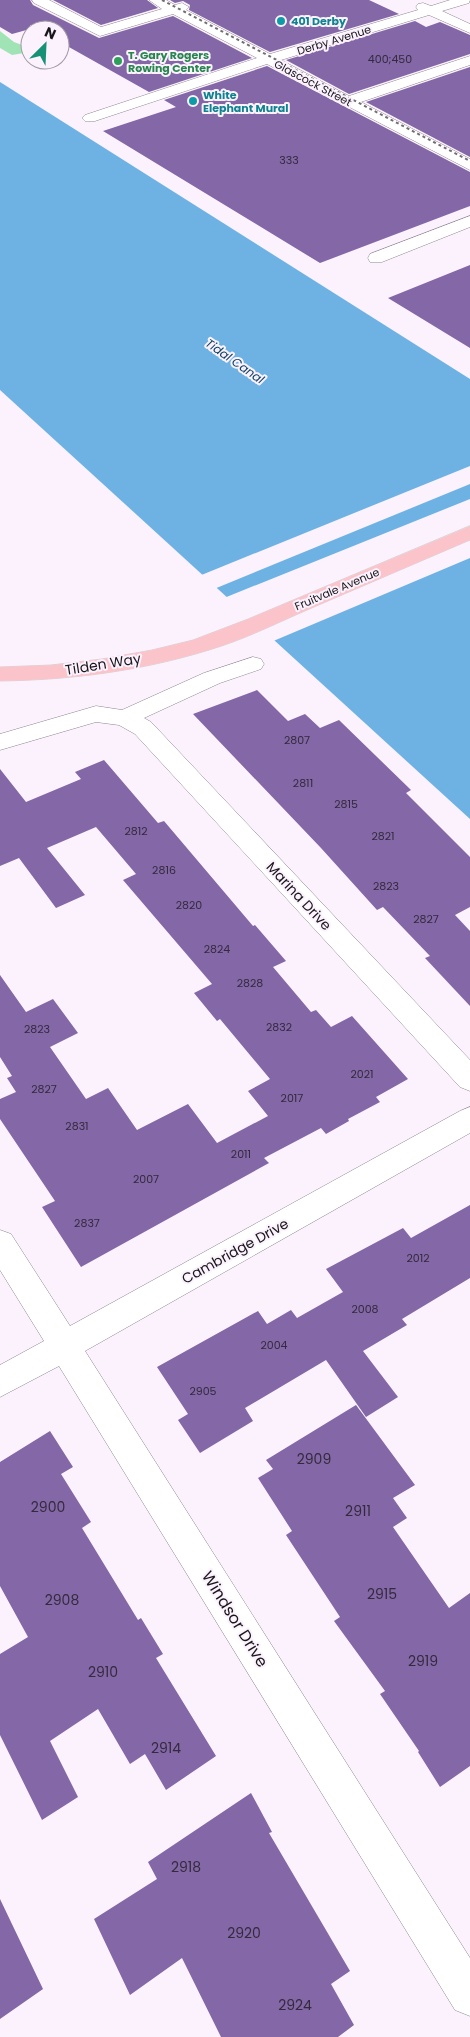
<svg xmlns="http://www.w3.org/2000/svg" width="470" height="2037" font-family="Poppins,sans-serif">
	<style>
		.green { fill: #a0e4b6 }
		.water { fill: #6eb2e3 }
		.pier { fill: #fbf2fe }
		.building { fill: #8367a6 }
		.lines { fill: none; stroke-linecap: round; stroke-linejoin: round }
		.minor-casing { stroke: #8d858f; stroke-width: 1 }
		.major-casing { stroke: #d6d5d6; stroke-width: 1 }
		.minor { fill: #fff; fill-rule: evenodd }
		.major { fill: #fbc4cb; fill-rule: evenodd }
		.rail { stroke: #736e75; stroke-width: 2; stroke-dasharray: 3 3; stroke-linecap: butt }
		.culture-dot { fill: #0f9aa8; stroke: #fbf2fe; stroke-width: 2 }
		.leisure-dot { fill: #2e9e5b; stroke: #fbf2fe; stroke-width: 2 }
		.labels { text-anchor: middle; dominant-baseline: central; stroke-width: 4; stroke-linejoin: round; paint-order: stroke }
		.far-culture-label { font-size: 11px; font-weight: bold; fill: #0d838f; stroke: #fbf2fe; text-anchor: start }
		.far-street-label { font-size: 11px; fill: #19161a; stroke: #fbf2fe }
		.far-leisure-label { font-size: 11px; font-weight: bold; fill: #27864d; stroke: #fbf2fe; text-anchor: start }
		.number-label { font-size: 11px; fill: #342a3d }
		.far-water-label { font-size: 12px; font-style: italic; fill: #083f5f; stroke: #fbf2fe }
		.street-label { font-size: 14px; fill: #19161a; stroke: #fbf2fe }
		.near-number-label { font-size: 14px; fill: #342a3d }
		.near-street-label { font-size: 16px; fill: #19161a; stroke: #fbf2fe }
	</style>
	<rect width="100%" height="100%" fill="#fbf2fe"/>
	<path class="green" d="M 0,31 L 14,42 L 30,48 L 30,52 L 12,55 L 0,48 Z"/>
	<path class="water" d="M 0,82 L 470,379 L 470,819 L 0,390 Z"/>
	<path class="pier" d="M 470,466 L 470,484 L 214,589 L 199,576 Z
		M 470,499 L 470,558 L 271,642 L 224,598 Z"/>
	<path class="building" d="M 0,0 L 30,0 L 33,5 L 99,38 L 173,16 L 252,58 L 149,92 L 60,42 L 60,30 L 38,30 L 30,25 L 30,29 L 12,34 L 0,27 Z
		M 53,0 L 147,0 L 158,8 L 101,25 Z
		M 170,0 L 369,0 L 399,14 L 270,52 L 189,10 L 190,5 L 183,1 L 175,3 Z
		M 415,21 L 426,27 L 440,22 L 470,35 L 470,54 L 349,94 L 286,60 Z
		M 267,66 L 470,172 L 470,206 L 320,263 L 103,131 L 176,107 L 164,100 Z
		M 470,67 L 470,157 L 366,102 Z
		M 470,265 L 470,348 L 388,298 Z
		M 257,690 L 288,721 L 305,714 L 320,728 L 339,720 L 411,790 L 406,793 L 470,857 L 470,907 L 455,915 L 470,931 L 470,1006 L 425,958 L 430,956 L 383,907 L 377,910 L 321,848 L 193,714 Z
		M 104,760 L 158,823 L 164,821 L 253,926 L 255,925 L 286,961 L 273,967 L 311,1012 L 316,1010 L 331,1027 L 352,1016 L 408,1079 L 376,1097 L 380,1102 L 348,1119 L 349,1121 L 326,1134 L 321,1128 L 264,1158 L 269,1163 L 81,1267 L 42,1207 L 55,1201 L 0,1119 L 0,1099 L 16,1092 L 7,1078 L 12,1076 L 0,1057 L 0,975 L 26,1012 L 53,999 L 78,1033 L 50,1047 L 86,1099 L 108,1088 L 137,1130 L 188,1104 L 217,1143 L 268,1116 L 248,1091 L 270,1079 L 220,1019 L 217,1021 L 194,993 L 212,984 L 123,880 L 136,874 L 96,827 L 47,848 L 85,895 L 56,908 L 19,858 L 0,866 L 0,769 L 26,802 L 81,779 L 75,772 Z
		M 470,1205 L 470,1278 L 402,1319 L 407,1325 L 363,1351 L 398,1397 L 366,1417 L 326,1360 L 245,1408 L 253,1421 L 200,1453 L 178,1420 L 188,1414 L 157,1367 L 258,1311 L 267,1324 L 291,1310 L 297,1318 L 343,1292 L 326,1269 L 403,1228 L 411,1238 Z
		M 356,1405 L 415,1485 L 393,1498 L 407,1518 L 393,1527 L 449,1608 L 470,1593 L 470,1766 L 440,1787 L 418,1752 L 419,1751 L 380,1694 L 385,1691 L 334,1621 L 340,1617 L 286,1535 L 292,1531 L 258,1478 L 273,1469 L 266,1460 Z
		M 50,1431 L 73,1467 L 61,1474 L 91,1522 L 82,1528 L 138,1620 L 141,1618 L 163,1654 L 156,1658 L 216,1756 L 166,1790 L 145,1754 L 130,1764 L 98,1709 L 50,1741 L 78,1797 L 42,1820 L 0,1735 L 0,1654 L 28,1637 L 0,1586 L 0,1462 Z
		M 251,1793 L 272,1832 L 269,1833 L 350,1971 L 331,1984 L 354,2025 L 338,2037 L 221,2037 L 182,1958 L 130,1995 L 94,1919 L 157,1879 L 148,1862 Z
		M 0,1899 L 43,1989 L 0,2019 Z"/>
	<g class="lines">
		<defs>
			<path id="minor" d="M 32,0 L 49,0 L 101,27 L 162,9 L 149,0 L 166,0 L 175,5 L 182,3 L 189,7 L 186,10 L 270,54 L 418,10 L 416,7 L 418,4 L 423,3 L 431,6 L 450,0 L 470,0 L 469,3 L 442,11 L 470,24 L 470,33 L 429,15 L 281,60 L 349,96 L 470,56 L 470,65 L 361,102 L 470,159 L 470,170 L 267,64 L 95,121 L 85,121 L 82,118 L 85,115 L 257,58 L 173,14 L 100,36 L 34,3 Z
				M 470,216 L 470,227 L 382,262 L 370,262 L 368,258 L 370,254 Z
				M 253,657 L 261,659 L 264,664 L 261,669 L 220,683 L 144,718 L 151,722 L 470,1060 L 470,1091 L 460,1087 L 135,734 L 119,725 L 96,722 L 0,750 L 0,734 L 96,706 L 122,710 L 204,673 Z
				M 470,1107 L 470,1133 L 85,1351 L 470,1958 L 470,2016 L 455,2010 L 59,1366 L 0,1397 L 0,1365 L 44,1341 L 0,1270 L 0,1230 L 11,1234 L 70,1326 L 460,1111 Z"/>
			<path id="major" d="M 470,526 L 470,540 C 416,563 361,587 307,610 C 275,624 243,640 209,650 C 141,671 71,680 0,681 L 0,667 L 51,665 L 102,659 L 152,650 L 193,640 L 248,619 Z"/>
		</defs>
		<use href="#minor" class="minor-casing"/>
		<use href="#major" class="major-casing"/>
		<use href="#minor" class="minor"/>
		<use href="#major" class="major"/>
		<path class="rail" d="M 162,0 L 470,161"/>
	</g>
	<g class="culture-dot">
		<circle cx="281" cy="21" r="5"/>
		<circle cx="193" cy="101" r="5"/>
	</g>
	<circle class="leisure-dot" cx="118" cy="61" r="5"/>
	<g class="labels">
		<g class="far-culture-label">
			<text x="291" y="21">401 Derby</text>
			<text x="203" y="95">White<tspan x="203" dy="13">Elephant Mural</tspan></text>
		</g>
		<g class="far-street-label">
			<text transform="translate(334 40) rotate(-17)">Derby Avenue</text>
			<text transform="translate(313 83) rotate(28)">Glascock Street</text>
			<text transform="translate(337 589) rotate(-23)">Fruitvale Avenue</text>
		</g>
		<g class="far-leisure-label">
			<text x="128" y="55">T. Gary Rogers<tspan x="128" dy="13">Rowing Center</tspan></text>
		</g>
		<g class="number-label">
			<text x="390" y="59">400;450</text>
			<text x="289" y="160">333</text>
			<text x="297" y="740">2807</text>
			<text x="303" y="783">2811</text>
			<text x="346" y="804">2815</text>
			<text x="136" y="831">2812</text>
			<text x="383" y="836">2821</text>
			<text x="164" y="870">2816</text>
			<text x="386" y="886">2823</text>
			<text x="189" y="905">2820</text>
			<text x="426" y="919">2827</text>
			<text x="217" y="949">2824</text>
			<text x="250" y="983">2828</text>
			<text x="279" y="1027">2832</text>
			<text x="37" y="1029">2823</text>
			<text x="362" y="1074">2021</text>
			<text x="44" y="1089">2827</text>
			<text x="292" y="1098">2017</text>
			<text x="77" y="1126">2831</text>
			<text x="241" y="1154">2011</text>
			<text x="146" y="1179">2007</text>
			<text x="87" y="1223">2837</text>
			<text x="418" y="1258">2012</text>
			<text x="365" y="1309">2008</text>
			<text x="274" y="1345">2004</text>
			<text x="203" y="1391">2905</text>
		</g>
		<g class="far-water-label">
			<text transform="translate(235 361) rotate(35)">Tidal Canal</text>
		</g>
		<g class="street-label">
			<text transform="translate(103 664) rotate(-9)">Tilden Way</text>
			<text transform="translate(299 896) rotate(47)">Marina Drive</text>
			<text transform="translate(235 1251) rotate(-29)">Cambridge Drive</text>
		</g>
		<g class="near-number-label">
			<text x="314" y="1459">2909</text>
			<text x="48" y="1507">2900</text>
			<text x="358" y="1511">2911</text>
			<text x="382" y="1594">2915</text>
			<text x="62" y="1600">2908</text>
			<text x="423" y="1661">2919</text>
			<text x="103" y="1672">2910</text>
			<text x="166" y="1748">2914</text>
			<text x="186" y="1867">2918</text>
			<text x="244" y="1933">2920</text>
			<text x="295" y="2005">2924</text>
		</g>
		<g class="near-street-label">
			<text transform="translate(235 1619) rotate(58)">Windsor Drive</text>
		</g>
	</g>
	<g transform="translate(45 45) rotate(24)"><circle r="24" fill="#fbf2fe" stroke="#a19aa3"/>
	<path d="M0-4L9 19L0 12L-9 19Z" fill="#179176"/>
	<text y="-8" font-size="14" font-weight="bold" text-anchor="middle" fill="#19161a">N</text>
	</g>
</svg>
